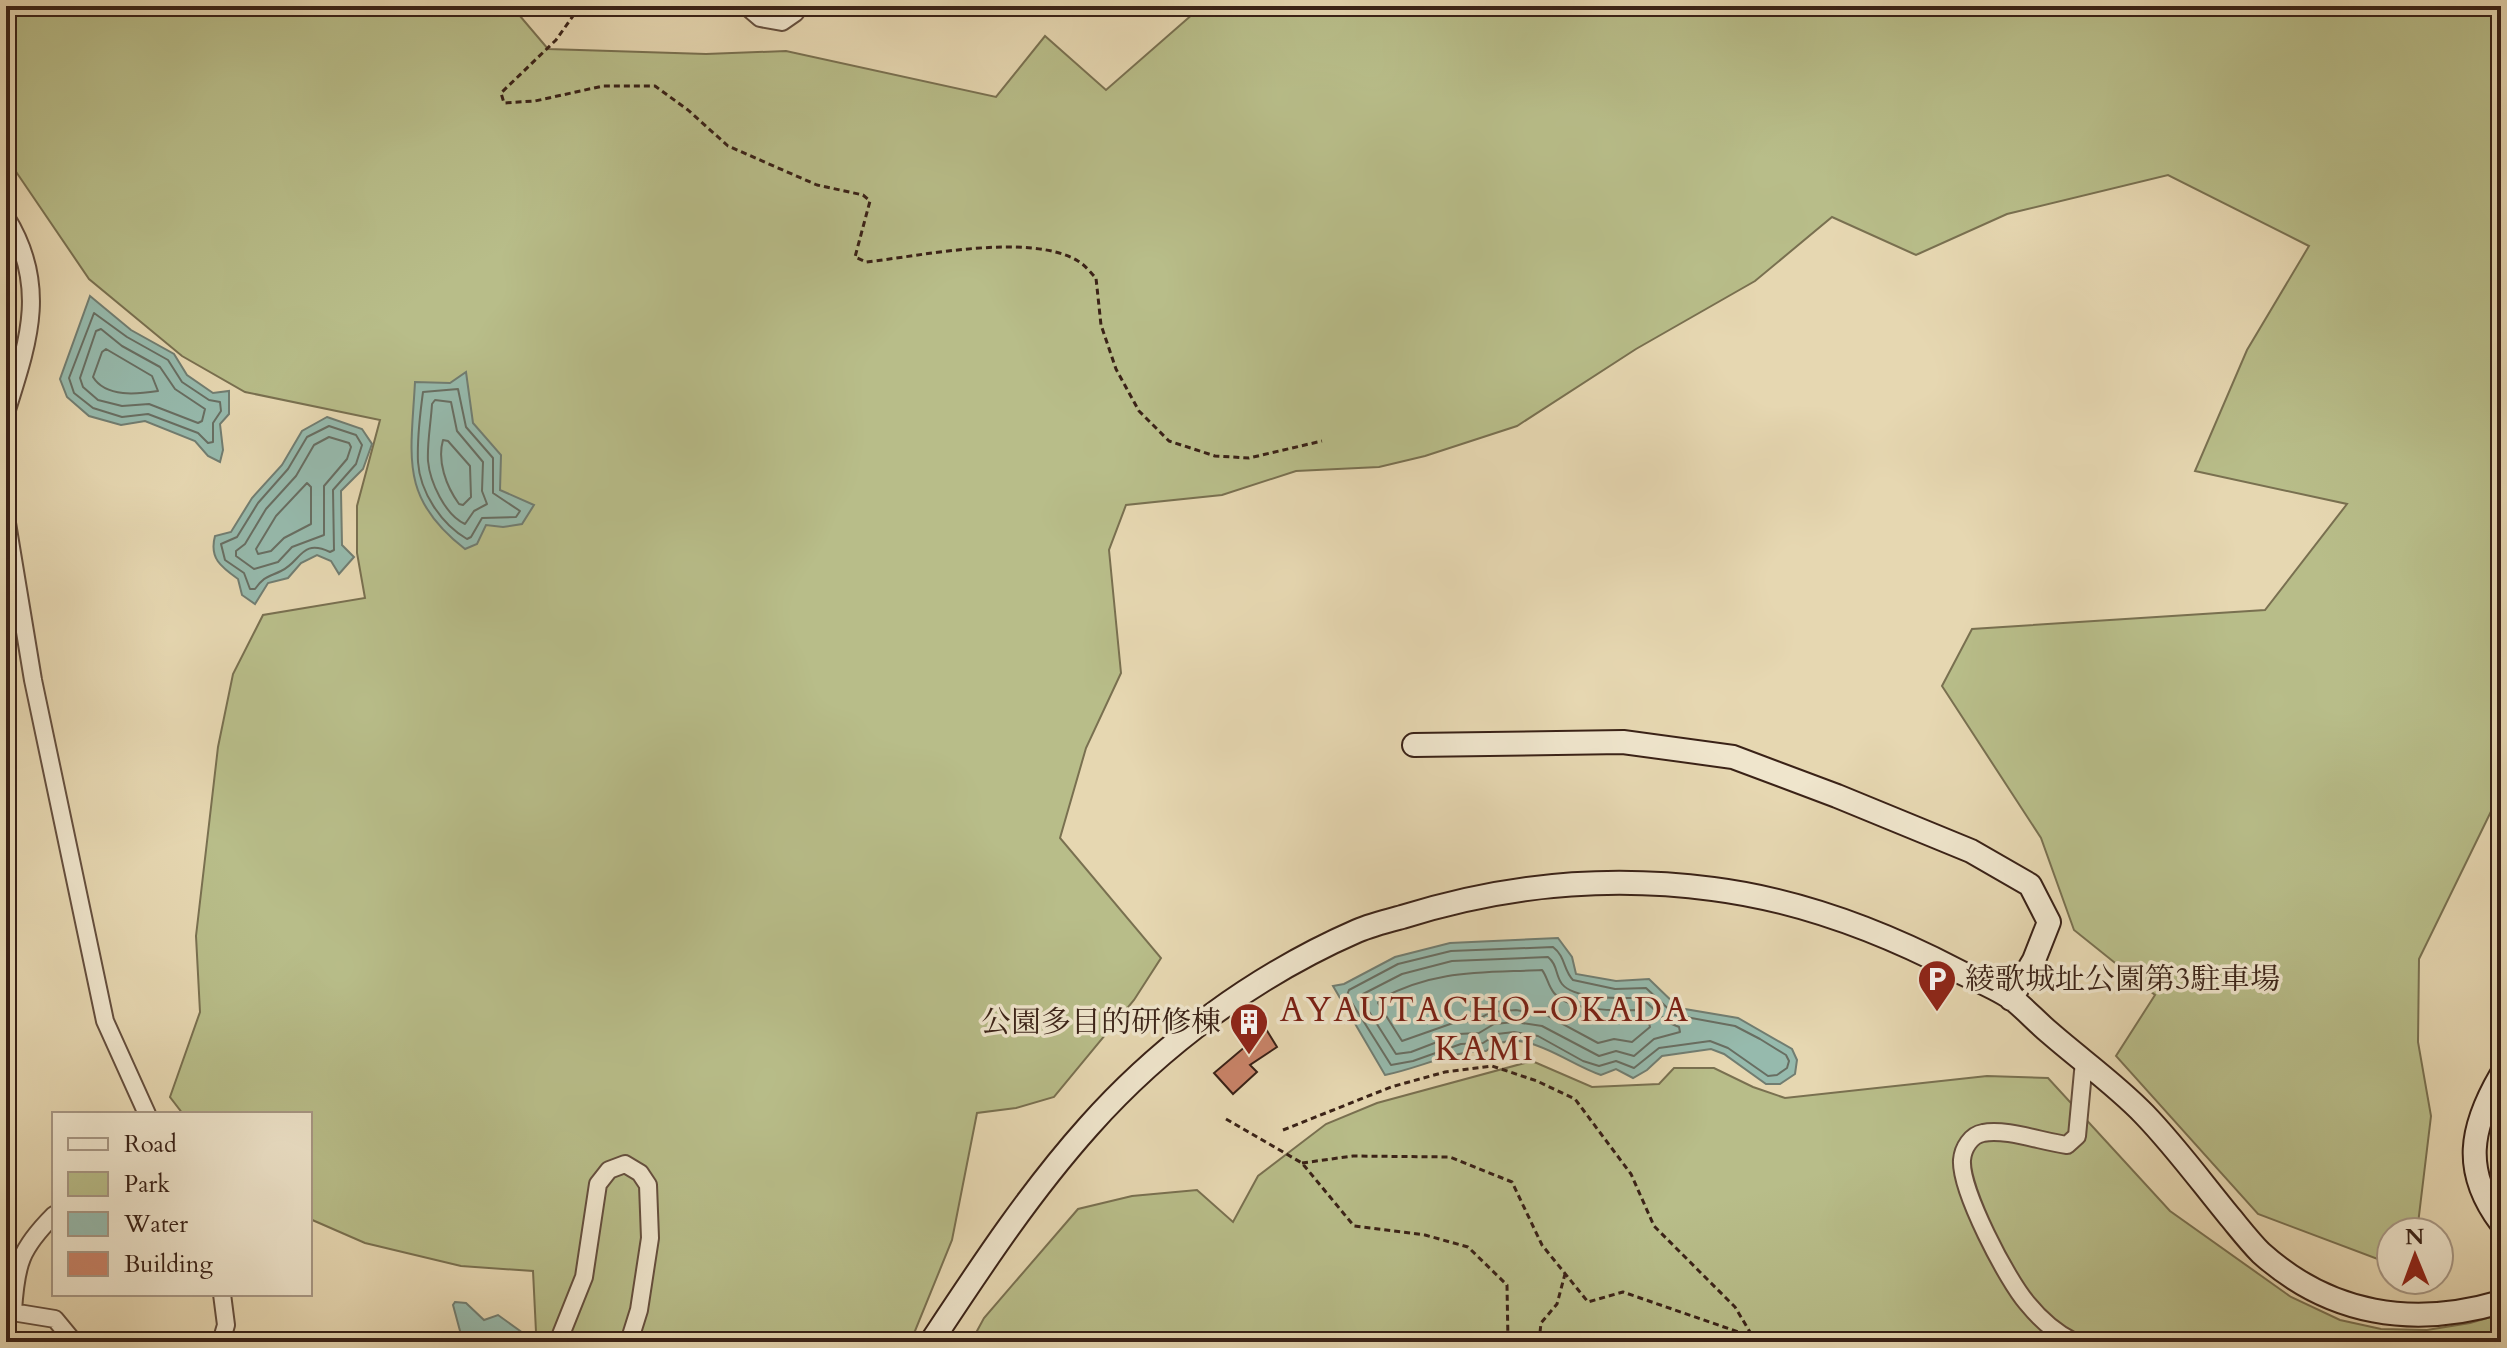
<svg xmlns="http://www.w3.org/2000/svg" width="2507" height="1348" font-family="Cardo,'Noto Serif JP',serif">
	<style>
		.green { fill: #b8bd89; stroke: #797050; stroke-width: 2 }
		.water { fill: #96baad; stroke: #717d71; stroke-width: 2 }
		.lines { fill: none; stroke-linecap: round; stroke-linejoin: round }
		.shore { stroke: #686e62; stroke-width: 2 }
		.building { fill: #c88368; stroke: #3a2217; stroke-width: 2 }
		.street-casing { stroke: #654f3e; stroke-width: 20 }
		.secondary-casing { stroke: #3a2217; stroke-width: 26 }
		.path { stroke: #3a2217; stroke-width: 3; stroke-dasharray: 6 4; stroke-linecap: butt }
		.street { stroke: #efe5cc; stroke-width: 16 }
		.secondary { stroke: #efe5cc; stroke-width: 22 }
		.labels { text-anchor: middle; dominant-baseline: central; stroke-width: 7; stroke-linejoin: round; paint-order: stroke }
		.poi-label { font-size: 30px; fill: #3a2217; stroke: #efe5cc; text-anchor: start }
		.quarter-label { font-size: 34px; letter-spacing: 2px; fill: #7a1f14; stroke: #efe5cc }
	</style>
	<rect width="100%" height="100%" fill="#e6d7b1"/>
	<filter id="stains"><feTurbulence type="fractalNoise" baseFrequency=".0025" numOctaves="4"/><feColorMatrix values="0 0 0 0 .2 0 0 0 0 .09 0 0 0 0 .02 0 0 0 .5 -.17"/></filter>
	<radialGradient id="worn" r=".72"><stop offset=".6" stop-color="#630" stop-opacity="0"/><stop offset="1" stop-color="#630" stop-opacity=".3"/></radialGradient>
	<path class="green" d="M 6,6 L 515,6 L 514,9 L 548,49 L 706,54 L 786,51 L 996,97 L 1045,36 L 1106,90 L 1202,6 L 2501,6 L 2501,791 L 2419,959 L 2418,1042 L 2431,1116 L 2417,1232 L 2391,1232 L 2391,1264 L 2258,1214 L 2116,1056 L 2155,995 L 2074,930 L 2041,838 L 1942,686 L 1972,629 L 2265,610 L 2347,504 L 2195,471 L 2247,350 L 2309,246 L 2168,175 L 2007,214 L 1916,255 L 1832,217 L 1755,281 L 1636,349 L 1517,426 L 1425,456 L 1379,467 L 1296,471 L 1222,495 L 1126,505 L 1109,550 L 1121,673 L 1086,748 L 1060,838 L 1161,958 L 1134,1000 L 1054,1097 L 1016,1108 L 977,1113 L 952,1240 L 915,1331 L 906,1342 L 527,1342 L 536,1332 L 533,1271 L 461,1266 L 365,1243 L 310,1219 L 310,1114 L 183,1114 L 170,1097 L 200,1012 L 196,936 L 218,747 L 233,674 L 263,615 L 365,598 L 357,553 L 357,506 L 380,420 L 245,392 L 182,356 L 89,279 L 6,157 Z
		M 1532,1061 L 1592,1087 L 1659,1084 L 1674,1068 L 1714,1068 L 1753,1087 L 1785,1098 L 1987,1076 L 2048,1078 L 2170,1211 L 2291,1297 L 2340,1320 L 2381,1329 L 2427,1330 L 2470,1323 L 2501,1314 L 2501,1342 L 971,1342 L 984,1318 L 1078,1209 L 1132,1196 L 1197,1190 L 1233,1222 L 1258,1176 L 1326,1124 L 1377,1103 Z"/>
	<path class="water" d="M 90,296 L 131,330 L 174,354 L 187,375 L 213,393 L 229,391 L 229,414 L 220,424 L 223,450 L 220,462 L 208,456 L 195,441 L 145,421 L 121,425 L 89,416 L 67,397 L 60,379 Z
		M 466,372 L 473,423 L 501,455 L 500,490 L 534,505 L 522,524 L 503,527 L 486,525 L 477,544 L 465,549 C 399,498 411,457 415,382 L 450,383 Z
		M 327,417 L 362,429 L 372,444 L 363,469 L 341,491 L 342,545 L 354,557 L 339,574 L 331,561 L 317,555 L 301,563 L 288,578 L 268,583 L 255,604 L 242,595 L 238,579 C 221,567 209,558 215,536 L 231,532 L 252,498 L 282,465 L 302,431 Z
		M 1558,938 L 1572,957 L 1576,974 L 1616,981 L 1649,979 L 1679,1008 L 1738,1018 L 1792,1049 L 1797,1060 L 1795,1074 L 1780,1084 L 1766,1084 L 1724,1054 L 1711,1049 L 1662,1056 L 1647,1070 L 1633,1078 L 1616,1069 L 1601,1075 C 1564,1063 1521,1022 1486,1051 C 1451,1051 1420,1068 1385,1075 L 1333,986 L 1344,984 L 1395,957 L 1450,943 Z
		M 455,1302 L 466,1303 L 484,1320 L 498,1315 L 523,1333 L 512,1342 L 463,1342 L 453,1305 Z"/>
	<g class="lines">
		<path class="shore" d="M 94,313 L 127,337 L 168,360 L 182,382 L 209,400 L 220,402 L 221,411 L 213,423 L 213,442 L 208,443 L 198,433 L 148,414 L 122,417 L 93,408 L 74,393 L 69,378 Z
			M 101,329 L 122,346 L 160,367 L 175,389 L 205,409 L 202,421 L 198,423 L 149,404 L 122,406 L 98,400 L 83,387 L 80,378 L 96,331 Z
			M 106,349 L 152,376 L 158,391 C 138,394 106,398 93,377 L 102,352 Z
			M 458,389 L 466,427 L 493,458 L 493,493 L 520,511 L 516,517 L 482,518 L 471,537 L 467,539 C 441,524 420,492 418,462 C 417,440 420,414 423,392 Z
			M 435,400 L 451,402 L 457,431 L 483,462 L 482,491 L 487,504 L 474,511 L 465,524 C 445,515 430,482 428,461 C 427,443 431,422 432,404 Z
			M 329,426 L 356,435 L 362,445 L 356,464 L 333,490 L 334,550 L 330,552 C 301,538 301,562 281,571 C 269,577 264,576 255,589 L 250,589 L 244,573 L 225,560 L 221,544 L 237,537 L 258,503 L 288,469 L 307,437 Z
			M 329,437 L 349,443 L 351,447 L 347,459 L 324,486 L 324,535 L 292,547 L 278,562 L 254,569 L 236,556 L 236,551 L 245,544 L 266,509 L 296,476 L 314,445 Z
			M 443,440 L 448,441 L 470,466 L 471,497 L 463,505 L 459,504 C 446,486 437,461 443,440 Z
			M 307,483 L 311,487 L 311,524 L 284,538 L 271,551 L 258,554 L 256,549 L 276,516 Z
			M 1553,947 C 1566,957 1563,970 1573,980 L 1615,989 L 1646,988 L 1675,1015 L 1735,1026 L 1760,1039 L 1786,1055 L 1789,1061 L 1787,1068 L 1777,1075 L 1768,1076 L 1728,1048 L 1710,1041 L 1659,1048 L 1634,1068 L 1616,1061 L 1599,1066 L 1583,1061 L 1538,1036 L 1514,1032 L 1497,1034 L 1483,1043 L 1461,1044 L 1413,1061 L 1391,1065 L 1347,995 L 1349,990 L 1398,964 L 1451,951 Z
			M 1548,957 C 1558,965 1555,975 1562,984 C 1575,1000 1623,998 1642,998 L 1667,1022 L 1679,1027 L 1680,1032 L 1654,1039 L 1634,1056 L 1616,1051 L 1599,1056 L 1542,1026 L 1515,1022 L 1494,1024 L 1479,1033 L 1458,1034 L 1411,1052 L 1396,1054 L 1361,999 L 1363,994 L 1402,974 L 1452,961 Z
			M 1542,970 C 1547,976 1548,986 1554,993 C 1569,1011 1615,1011 1637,1010 L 1649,1023 L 1650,1027 L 1632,1042 L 1614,1039 L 1598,1043 L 1546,1015 L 1516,1010 L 1491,1012 L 1475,1021 L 1456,1022 L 1402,1041 L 1378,1003 L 1380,999 C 1436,969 1481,973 1542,970 Z"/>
	</g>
	<path class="building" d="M 1266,1029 L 1277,1047 L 1250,1065 L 1257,1072 L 1233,1094 L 1214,1073 Z"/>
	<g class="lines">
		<defs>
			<path id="street" d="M 746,6 L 760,18 L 782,22 L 795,13 L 800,6
				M 6,217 C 49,286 28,343 6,413
				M 6,517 L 33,680 L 105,1021 L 147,1114
				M 6,1311 L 55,1319 L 74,1342
				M 13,1311 C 16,1264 20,1249 54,1215
				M 221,1342 L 226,1325 L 222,1294
				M 558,1342 L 584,1277 L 598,1184 L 609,1170 L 625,1164 L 640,1173 L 648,1185 L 650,1238 L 639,1310 L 629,1342
				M 2074,1342 C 2056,1333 2040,1319 2027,1303 C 2007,1280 1960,1190 1962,1160 C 1963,1148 1971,1135 1983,1133 C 2005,1128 2043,1142 2067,1145 L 2077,1136 L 2084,1061"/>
			<path id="secondary" d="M 1414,745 L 1623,742 L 1733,757 L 1837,796 L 1971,851 L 2030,885 L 2049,922 L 2034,960 L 2011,999
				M 2501,1075 C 2470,1128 2462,1171 2501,1223
				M 931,1342 C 980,1268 1029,1193 1089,1126 C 1161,1045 1256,975 1357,931 C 1371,925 1387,921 1402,917 C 1503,885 1608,875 1713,889 C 1799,900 1879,930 1956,970 C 1975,980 1998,988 2015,1001 C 2027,1011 2038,1023 2050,1033 C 2081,1060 2116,1085 2144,1114 C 2175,1146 2202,1183 2230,1217 C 2240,1229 2250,1242 2261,1253 C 2330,1315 2413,1328 2501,1302"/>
		</defs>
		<use href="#street" class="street-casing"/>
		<use href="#secondary" class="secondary-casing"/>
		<path class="path" d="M 580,6 L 556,40 L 501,93 L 504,103 L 535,101 L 603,86 L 655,86 L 688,110 L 728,146 L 817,185 L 863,195 L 870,201 L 855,257 L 866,262 C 922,256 1030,232 1078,261 C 1085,265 1091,273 1096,278 L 1101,325 L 1116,369 L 1139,411 L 1169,441 L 1215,456 L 1249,458 L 1322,441
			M 1226,1119 L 1302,1163 L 1354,1226 L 1425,1235 L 1468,1247 L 1507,1285 L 1508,1342
			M 1283,1130 L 1391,1087 L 1445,1072 L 1492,1066 L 1537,1081 L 1575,1099 L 1631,1174 L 1654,1226 L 1735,1307 L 1756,1342
			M 1302,1163 L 1353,1156 L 1450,1157 L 1512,1182 L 1542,1245 L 1588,1302 L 1623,1292 L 1747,1335 L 1748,1342
			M 1539,1342 L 1541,1323 L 1557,1304 L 1565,1274"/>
		<use href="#street" class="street"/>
		<use href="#secondary" class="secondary"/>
	</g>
	<defs>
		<symbol id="parking-pin" viewBox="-11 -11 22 30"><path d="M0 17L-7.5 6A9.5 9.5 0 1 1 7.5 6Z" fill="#8f2418" stroke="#efe5cc"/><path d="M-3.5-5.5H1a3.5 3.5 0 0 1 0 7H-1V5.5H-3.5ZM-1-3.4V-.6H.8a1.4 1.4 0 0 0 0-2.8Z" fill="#fff"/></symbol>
		<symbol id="building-pin" viewBox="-11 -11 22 30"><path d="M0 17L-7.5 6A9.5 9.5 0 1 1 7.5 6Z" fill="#8f2418" stroke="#efe5cc"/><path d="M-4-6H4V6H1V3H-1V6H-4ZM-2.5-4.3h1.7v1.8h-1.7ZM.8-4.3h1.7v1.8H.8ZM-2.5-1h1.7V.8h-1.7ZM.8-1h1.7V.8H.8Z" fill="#fff"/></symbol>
	</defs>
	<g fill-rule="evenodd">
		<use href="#parking-pin" x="1915" y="957" width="44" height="60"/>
		<use href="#building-pin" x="1227" y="1000" width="44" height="60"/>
	</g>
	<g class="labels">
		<g class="poi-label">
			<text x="1965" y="979">綾歌城址公園第3駐車場</text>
			<text x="1221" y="1022" text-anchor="end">公園多目的研修棟</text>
		</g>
		<g class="quarter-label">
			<text x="1485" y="1010">AYAUTACHO-OKADA<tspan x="1485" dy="39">KAMI</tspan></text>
		</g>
	</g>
	<rect width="2507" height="1348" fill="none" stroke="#e6d7b1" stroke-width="32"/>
	<rect x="8" y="8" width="2491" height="1332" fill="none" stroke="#3a2217" stroke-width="4"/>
	<rect x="16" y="16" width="2475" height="1316" fill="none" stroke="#3a2217" stroke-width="2"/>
	<rect x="52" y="1112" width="260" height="184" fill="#efe5cc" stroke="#a79784" stroke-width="2"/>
	<rect x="68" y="1138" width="40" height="12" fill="#efe5cc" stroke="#a79784" stroke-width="2"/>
	<text x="124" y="1152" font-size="24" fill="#3a2217">Road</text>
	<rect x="68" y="1172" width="40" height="24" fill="#b8bd89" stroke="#a79784" stroke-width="2"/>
	<text x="124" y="1192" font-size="24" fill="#3a2217">Park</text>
	<rect x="68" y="1212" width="40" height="24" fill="#96baad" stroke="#a79784" stroke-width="2"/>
	<text x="124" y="1232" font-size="24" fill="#3a2217">Water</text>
	<rect x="68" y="1252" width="40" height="24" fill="#c88368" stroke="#a79784" stroke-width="2"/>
	<text x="124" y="1272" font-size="24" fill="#3a2217">Building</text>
	<g transform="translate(2415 1256) rotate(359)"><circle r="38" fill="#efe5cc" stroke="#a79784" stroke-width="2"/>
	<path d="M0-6L14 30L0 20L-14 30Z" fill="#8f2418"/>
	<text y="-12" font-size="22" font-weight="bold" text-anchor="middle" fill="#3a2217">N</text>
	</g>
	<rect width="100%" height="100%" filter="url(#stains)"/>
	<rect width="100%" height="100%" fill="url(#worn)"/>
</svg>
